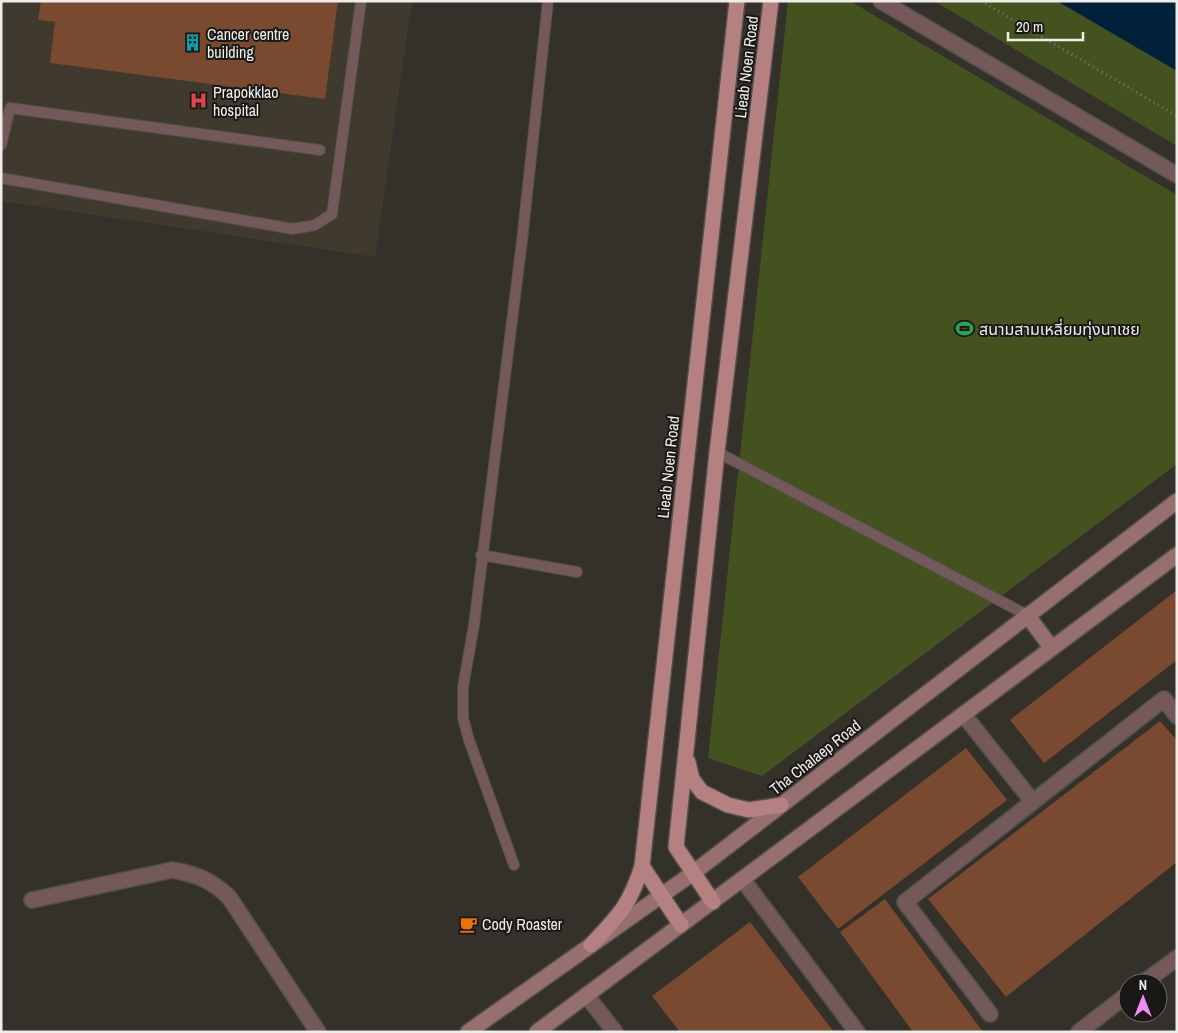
<svg xmlns="http://www.w3.org/2000/svg" width="1178" height="1033" font-family="'Archivo Narrow','Noto Sans Thai',sans-serif">
	<style>
		.built { fill: #40392e }
		.green { fill: #445220 }
		.water { fill: #002139 }
		.building { fill: #794930 }
		.lines { fill: none; stroke-linecap: round; stroke-linejoin: round }
		.service-casing { stroke: #524e49; stroke-width: 12 }
		.minor-casing { stroke: #524e49; stroke-width: 18 }
		.secondary-casing { stroke: #524e49; stroke-width: 18 }
		.primary-casing { stroke: #524e49; stroke-width: 18 }
		.path { stroke: #797570; stroke-width: 3; stroke-dasharray: 1 4; stroke-linecap: butt }
		.service { stroke: #735959; stroke-width: 10 }
		.minor { stroke: #735959; stroke-width: 15 }
		.secondary { stroke: #986f6f; stroke-width: 15 }
		.primary { stroke: #b48080; stroke-width: 15 }
		.labels { text-anchor: middle; dominant-baseline: central; stroke-width: 4; stroke-linejoin: round; paint-order: stroke }
		.poi-label { font-size: 16px; fill: #efede9; stroke: #1a1816; text-anchor: start }
		.street-label { font-size: 16px; fill: #efede9; stroke: #1a1816 }
	</style>
	<rect width="100%" height="100%" fill="#34302a"/>
	<path class="built" d="M 1,1 L 412,1 L 375,257 L 1,201 Z"/>
	<path class="green" d="M 788,1 L 850,1 L 1177,195 L 1177,464 L 762,776 L 708,758 Z
		M 934,1 L 1177,1 L 1177,146 Z"/>
	<path class="water" d="M 1057,1 L 1177,1 L 1177,71 Z"/>
	<path class="building" d="M 41,1 L 338,1 L 325,99 L 50,63 L 55,22 L 38,20 Z
		M 1177,590 L 1177,660 L 1044,763 L 1010,720 Z
		M 1160,721 L 1177,740 L 1177,862 L 1006,997 L 928,899 Z
		M 966,748 L 1007,800 L 838,929 L 798,877 Z
		M 885,899 L 983,1032 L 913,1032 L 840,932 Z
		M 750,922 L 834,1032 L 680,1032 L 652,996 Z"/>
	<g class="lines">
		<defs>
			<path id="service" d="M 1,145 L 10,108 L 320,150
				M 1,178 L 293,229 L 315,225 L 332,214 L 361,1
				M 717,452 L 1027,615
				M 481,555 L 577,572
				M 514,865 L 469,740 L 463,718 L 463,687 L 474,625 L 522,241 L 548,1"/>
			<path id="minor" d="M 881,1 L 1177,175
				M 963,714 L 1033,802
				M 743,880 L 857,1032
				M 32,900 L 172,870 C 196,874 211,880 229,897 L 318,1032
				M 1143,983 L 1177,958
				M 586,995 L 615,1032
				M 990,1014 L 905,902 L 1164,699 L 1177,716
				M 1079,1032 L 1128,994"/>
			<path id="secondary" d="M 1027,615 L 1051,647
				M 468,1032 L 693,873 L 1177,501
				M 537,1032 L 1177,555"/>
			<path id="primary" d="M 688,762 L 692,779 L 702,792 L 728,805 L 749,810 L 781,805
				M 713,902 L 676,847 L 717,452 L 771,1
				M 681,925 L 642,866 L 737,1
				M 591,945 C 619,915 630,905 642,866"/>
		</defs>
		<use href="#service" class="service-casing"/>
		<use href="#minor" class="minor-casing"/>
		<use href="#secondary" class="secondary-casing"/>
		<use href="#primary" class="primary-casing"/>
		<path class="path" d="M 981,1 L 1177,116"/>
		<use href="#service" class="service"/>
		<use href="#minor" class="minor"/>
		<use href="#secondary" class="secondary"/>
		<use href="#primary" class="primary"/>
	</g>
	<defs>
		<symbol id="building-bare" viewBox="-9 -9 18 18"><path d="M-4-6H4V6H1V3H-1V6H-4ZM-2.5-4.3h1.7v1.8h-1.7ZM.8-4.3h1.7v1.8H.8ZM-2.5-1h1.7V.8h-1.7ZM.8-1h1.7V.8H.8Z" fill="#0f9aa8" stroke="#1a1816" stroke-width="2.5" paint-order="stroke"/></symbol>
		<symbol id="hospital-bare" viewBox="-9 -9 18 18"><path d="M-5-5h3v3.5h4V-5h3V5h-3V1.5h-4V5h-3Z" fill="#e0444e" stroke="#1a1816" stroke-width="2.5" paint-order="stroke"/></symbol>
		<symbol id="stadium-bare" viewBox="-9 -9 18 18"><path d="M0-5a6.5 5 0 1 0 0 10a6.5 5 0 1 0 0-10ZM-3.5-1.8h7v3.6h-7Z" fill="#2e9e5b" stroke="#1a1816" stroke-width="2.5" paint-order="stroke"/></symbol>
		<symbol id="cafe-bare" viewBox="-9 -9 18 18"><path d="M-5.5-4.5H6V0H3Q3 3.5 0 3.5H-2.5Q-5.5 3.5-5.5 0ZM3-3.2v2h1.7v-2ZM-6 4.5H4V6H-6Z" fill="#e8710a" stroke="#1a1816" stroke-width="2.5" paint-order="stroke"/></symbol>
	</defs>
	<g fill-rule="evenodd">
		<use href="#building-bare" x="180" y="30" width="25" height="25"/>
		<use href="#hospital-bare" x="186" y="88" width="25" height="25"/>
		<use href="#stadium-bare" x="952" y="316" width="25" height="25"/>
		<use href="#cafe-bare" x="456" y="912" width="25" height="25"/>
	</g>
	<g class="labels">
		<g class="poi-label">
			<text x="207" y="34">Cancer centre<tspan x="207" dy="18">building</tspan></text>
			<text x="213" y="92">Prapokklao<tspan x="213" dy="18">hospital</tspan></text>
			<text x="979" y="329">สนามสามเหลี่ยมทุ่งนาเชย</text>
			<text x="482" y="924">Cody Roaster</text>
		</g>
		<g class="street-label">
			<text transform="translate(746 67) rotate(-83)">Lieab Noen Road</text>
			<text transform="translate(668 467) rotate(-84)">Lieab Noen Road</text>
			<text transform="translate(815 757) rotate(-38)">Tha Chalaep Road</text>
		</g>
	</g>
	<rect width="1178" height="1033" fill="none" stroke="#efede9" stroke-width="5"/>
	<g transform="translate(1143 998)"><circle r="24" fill="#1a1816" stroke="#6f6d6a"/>
	<path d="M0-4L9 19L0 12L-9 19Z" fill="#f28af3"/>
	<text y="-8" font-size="14" font-weight="bold" text-anchor="middle" fill="#efede9">N</text>
	</g>
	<path d="M1008 32v8h75v-8" fill="none" stroke="#efede9" stroke-width="2.5"/>
	<text x="1016" y="32" font-size="15" fill="#efede9" stroke="#1a1816" stroke-width="4" paint-order="stroke">20 m</text>
</svg>
